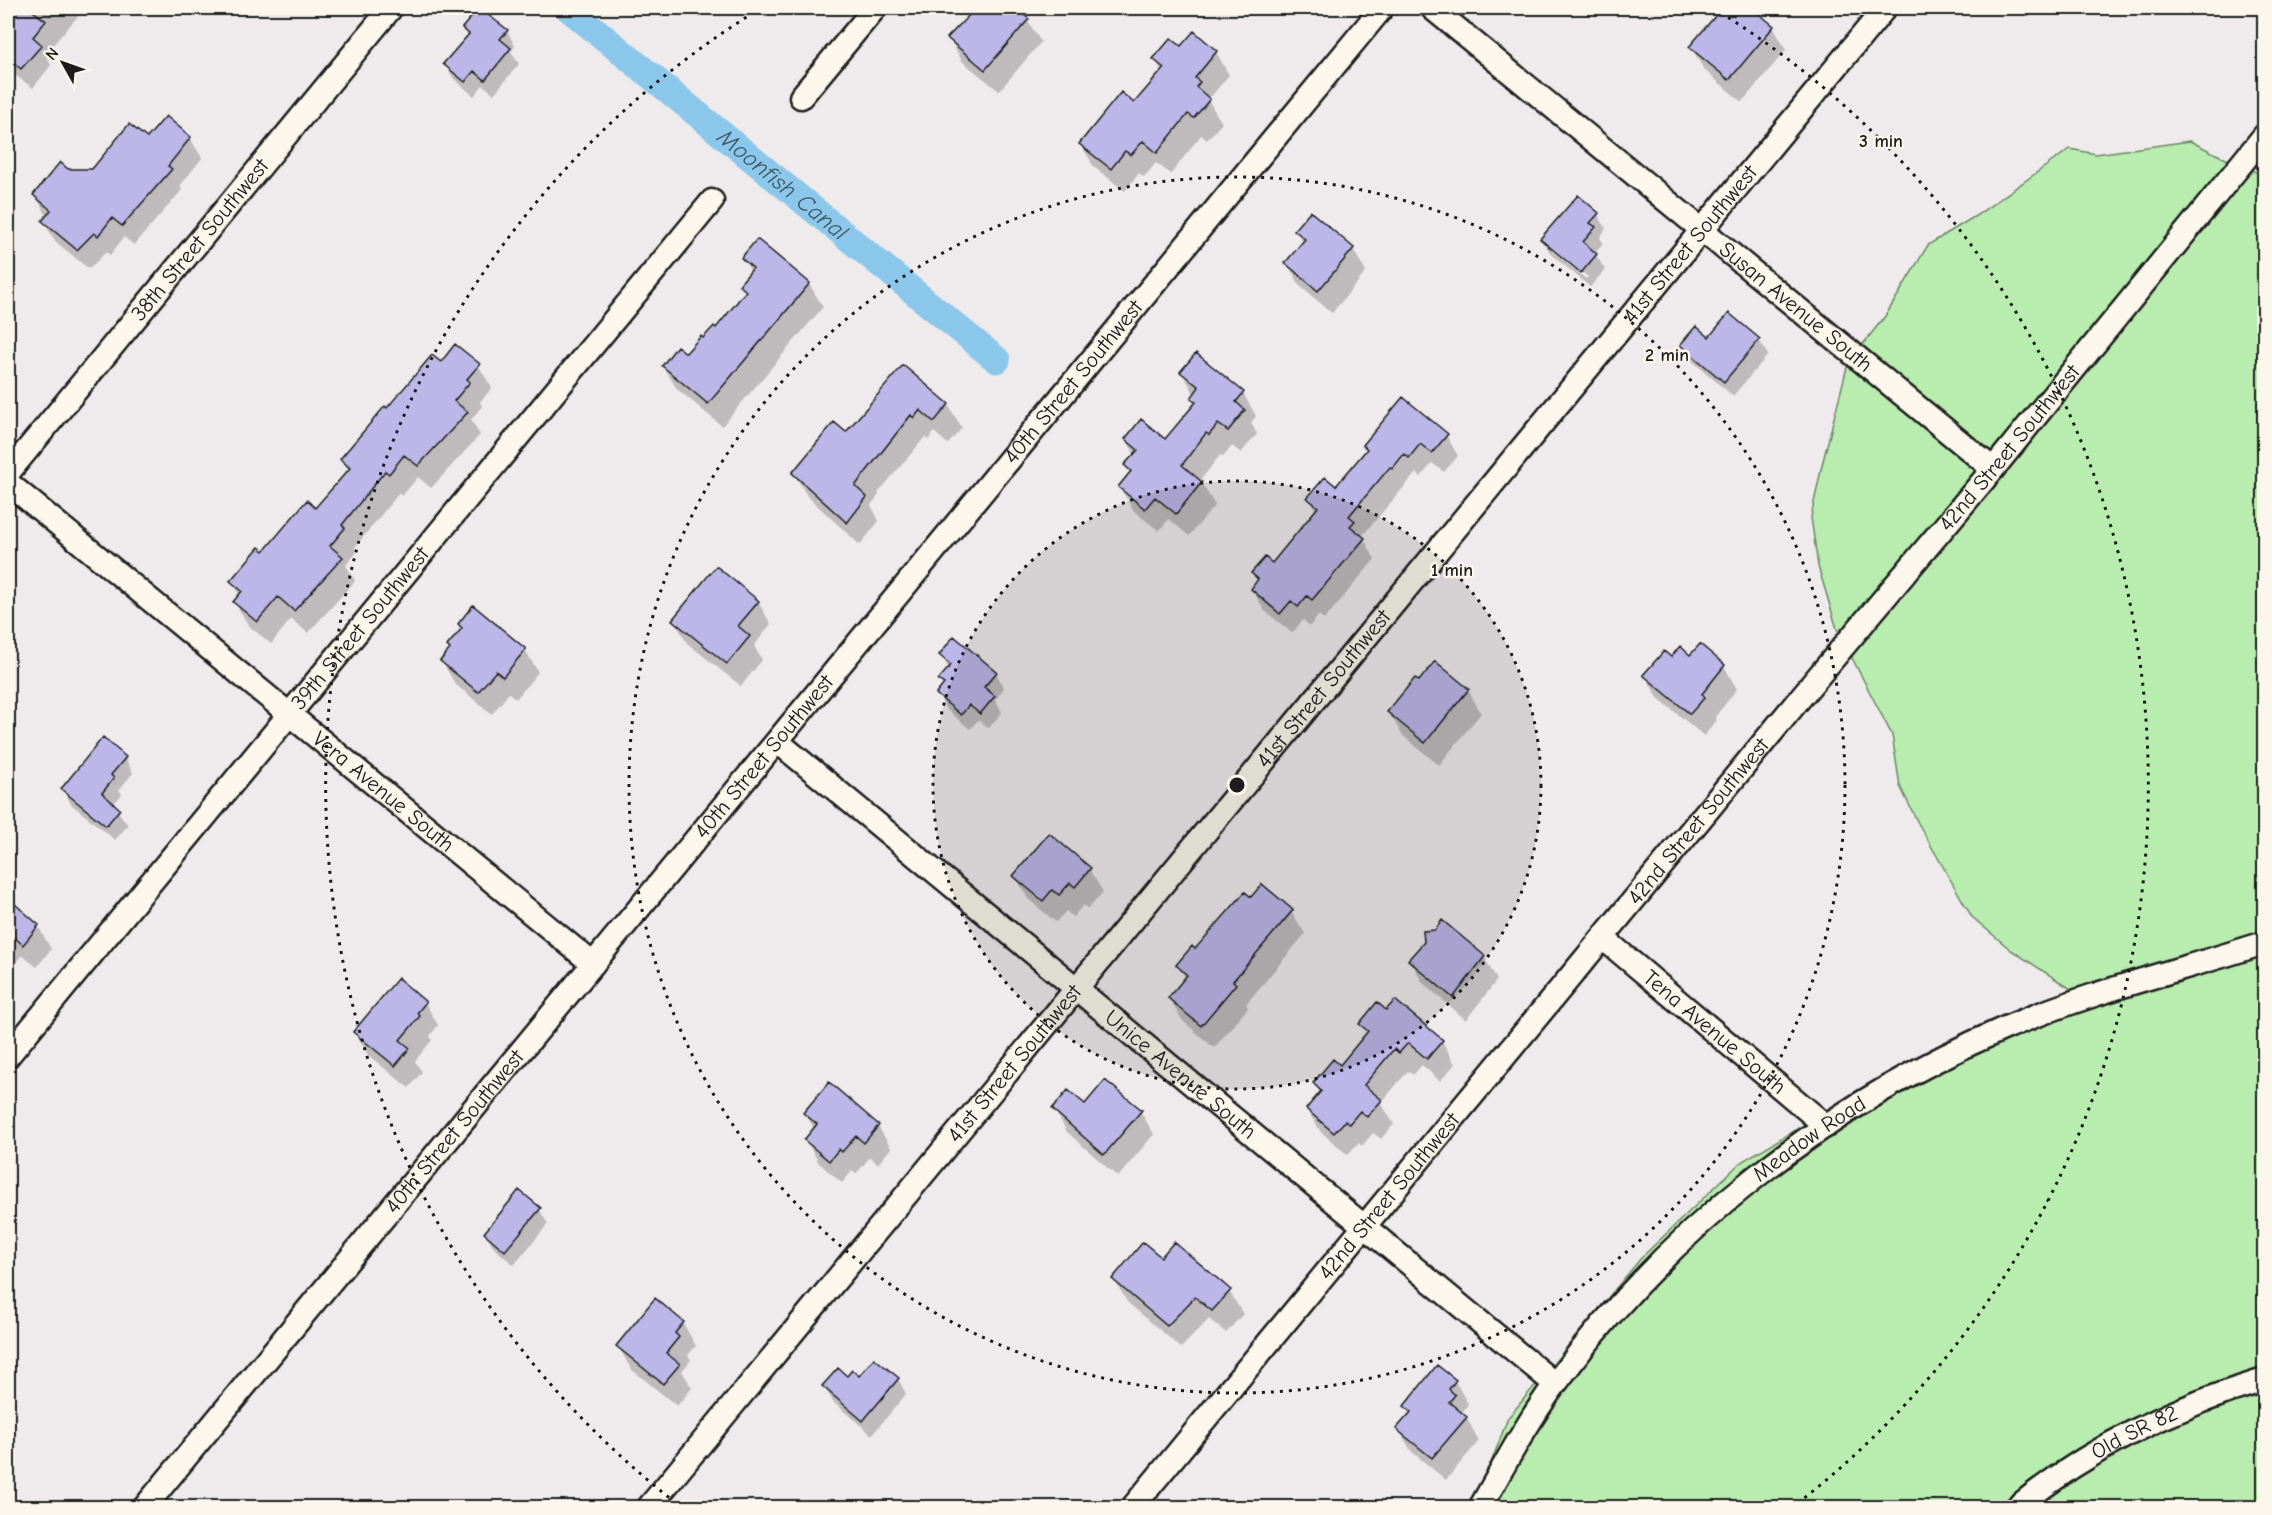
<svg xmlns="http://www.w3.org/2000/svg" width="2272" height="1515" font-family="'Comic Neue',sans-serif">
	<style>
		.green { fill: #b8edaf; stroke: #6a8466; stroke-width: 1.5 }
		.shadow { fill: #0003; fill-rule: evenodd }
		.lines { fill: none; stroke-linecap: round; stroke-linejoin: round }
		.canal { stroke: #8ac7ea; stroke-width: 27 }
		.building { fill: #bdb6e8; stroke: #1c1c1c; stroke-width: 1.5 }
		.street-casing { stroke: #1c1c1c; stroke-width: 27 }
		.street { stroke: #fbf7ec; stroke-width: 22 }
		.ring { fill: none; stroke: #1c1c1c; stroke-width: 3; stroke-dasharray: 3 6 }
		.labels { text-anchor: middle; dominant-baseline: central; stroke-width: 5; stroke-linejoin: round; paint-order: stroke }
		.street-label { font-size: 22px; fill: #1c1c1c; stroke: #fbf7ec }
		.water-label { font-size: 24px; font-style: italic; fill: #425864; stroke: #fbf7ec }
		.centre { fill: #1c1c1c; stroke: #fbf7ec; stroke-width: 3 }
		.ring-label { font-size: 18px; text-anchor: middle; font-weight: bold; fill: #1c1c1c; stroke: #fbf7ec; stroke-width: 5; stroke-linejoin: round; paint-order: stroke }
	</style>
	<rect width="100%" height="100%" fill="#efeaeb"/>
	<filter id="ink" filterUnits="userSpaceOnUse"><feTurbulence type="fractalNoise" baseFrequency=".0167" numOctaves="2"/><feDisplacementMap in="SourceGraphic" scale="12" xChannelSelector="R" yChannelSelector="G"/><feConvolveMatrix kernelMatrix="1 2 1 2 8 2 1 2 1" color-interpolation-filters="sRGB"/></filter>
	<g filter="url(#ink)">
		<path class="green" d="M 2190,141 L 2240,166 L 2264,175 L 2264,1507 L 1474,1508 L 1508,1418 L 1642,1257 L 1741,1162 L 1866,1088 L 2074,991 L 2011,950 L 1972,917 L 1918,823 L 1900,786 L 1892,735 L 1837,629 L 1818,566 L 1811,517 L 1822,465 L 1848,363 L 1886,315 L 1928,245 L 1977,215 L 2070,149 L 2096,154 Z"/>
		<path class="shadow" d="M 8,8 L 85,8 L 45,54 L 51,65 L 33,88 L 8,70 Z
			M 480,8 L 507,31 L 515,46 L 511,51 L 519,64 L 494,94 L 483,85 L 474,96 L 454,79 L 445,64 L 468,36 L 463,28 Z
			M 977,8 L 1013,8 L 1027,20 L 1041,42 L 999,91 L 962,61 L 949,38 Z
			M 1724,8 L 1750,8 L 1773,27 L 1786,50 L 1742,102 L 1704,70 L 1691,47 Z
			M 1182,49 L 1216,52 L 1229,75 L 1208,100 L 1222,123 L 1207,140 L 1201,135 L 1171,174 L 1156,163 L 1144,177 L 1139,173 L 1125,191 L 1094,167 L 1081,144 L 1134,105 L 1162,72 L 1155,59 Z
			M 166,119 L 190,138 L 202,158 L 180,186 L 182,190 L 134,245 L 124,237 L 110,255 L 106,252 L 89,269 L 55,241 L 43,221 L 47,216 L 35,195 L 68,170 L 93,171 L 148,141 Z
			M 1310,213 L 1353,249 L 1366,272 L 1332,313 L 1300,286 L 1287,263 L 1304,244 L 1296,230 Z
			M 1598,214 L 1606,229 L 1600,237 L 1603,243 L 1595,253 L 1605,270 L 1590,287 L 1551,254 L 1542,239 ZM 1552,247 L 1588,277 L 1586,279 L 1552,251 Z
			M 757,241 L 809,284 L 823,307 L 722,426 L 677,389 L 663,366 L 686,356 L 716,330 L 746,293 L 741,285 L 751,272 L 743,258 Z
			M 1729,315 L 1759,340 L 1768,355 L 1733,396 L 1691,360 L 1682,345 L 1709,339 Z
			M 1196,355 L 1243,393 L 1256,416 L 1251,423 L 1257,434 L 1241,453 L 1232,446 L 1223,457 L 1220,455 L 1200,481 L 1215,505 L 1189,536 L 1169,519 L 1159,531 L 1133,510 L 1120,487 L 1130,473 L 1126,466 L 1135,455 L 1126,439 L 1165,441 L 1196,404 L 1193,398 L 1195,395 L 1182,372 Z
			M 441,364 L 478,365 L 492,388 L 480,402 L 482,406 L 471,420 L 480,435 L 431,488 L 418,477 L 402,496 L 399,493 L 355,547 L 357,552 L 346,565 L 355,581 L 308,633 L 291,619 L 271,644 L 248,625 L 235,602 L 240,596 L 232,581 L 316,510 L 349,472 L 342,459 L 387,410 Z
			M 903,367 L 948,405 L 962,428 L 948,444 L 934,432 L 928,440 L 925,437 L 878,493 L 879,495 L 871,505 L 879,521 L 860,545 L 807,496 L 794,473 L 846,434 Z
			M 1446,435 L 1458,456 L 1444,472 L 1432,463 L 1421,477 L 1416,473 L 1362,536 L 1375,559 L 1324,620 L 1319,615 L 1310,626 L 1303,620 L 1292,633 L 1264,610 L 1252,589 L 1258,582 L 1253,573 L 1272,565 L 1316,511 L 1309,498 L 1336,488 L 1368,450 L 1365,446 Z
			M 758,602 L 771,624 L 754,646 L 762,660 L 741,686 L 687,643 L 674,620 Z
			M 460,624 L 525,650 L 538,672 L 516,699 L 509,693 L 492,714 L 455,684 L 442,661 L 463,629 Z
			M 1700,646 L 1724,666 L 1737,689 L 1715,717 L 1717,720 L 1704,736 L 1658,698 L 1645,675 L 1671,659 L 1691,658 Z
			M 941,655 L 996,673 L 1004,688 L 995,700 L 1002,712 L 989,728 L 978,720 L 970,729 L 946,709 L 938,694 L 944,687 L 940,680 L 949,669 Z
			M 1419,683 L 1468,690 L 1481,713 L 1439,765 L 1402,735 L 1389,712 Z
			M 125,758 L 133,773 L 119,790 L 122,794 L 113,805 L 128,825 L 115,840 L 71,804 L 63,789 Z
			M 1089,869 L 1103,892 L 1088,909 L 1083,905 L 1073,917 L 1066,911 L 1056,922 L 1028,899 L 1015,876 Z
			M 1251,899 L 1291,911 L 1305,934 L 1246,1004 L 1248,1008 L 1214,1048 L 1183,1021 L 1169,999 L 1186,979 L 1178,966 Z
			M 8,900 L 38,926 L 51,949 L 37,967 L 22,955 L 10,969 L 8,966 Z
			M 1484,957 L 1497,980 L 1466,1020 L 1423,983 L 1410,960 Z
			M 425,1003 L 438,1025 L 430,1036 L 432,1040 L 415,1061 L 422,1072 L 409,1088 L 368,1055 L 355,1032 Z
			M 1386,1012 L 1442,1041 L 1455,1064 L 1440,1081 L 1422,1065 L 1413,1075 L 1408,1071 L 1381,1103 L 1394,1124 L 1381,1139 L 1373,1133 L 1362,1146 L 1359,1143 L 1348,1155 L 1321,1132 L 1307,1110 L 1321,1094 L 1315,1083 L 1340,1067 L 1367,1034 L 1361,1024 Z
			M 1085,1106 L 1140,1111 L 1154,1134 L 1118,1177 L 1067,1132 L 1054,1109 Z
			M 805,1113 L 878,1126 L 891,1148 L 878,1164 L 870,1157 L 856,1174 L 852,1171 L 842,1183 L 819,1163 L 806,1140 L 815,1130 Z
			M 539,1209 L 548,1224 L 514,1265 L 494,1248 L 486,1233 Z
			M 1161,1259 L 1229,1291 L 1243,1314 L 1226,1333 L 1209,1319 L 1181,1348 L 1127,1302 L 1114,1279 Z
			M 683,1323 L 696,1346 L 688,1355 L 691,1360 L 682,1371 L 692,1388 L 677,1406 L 631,1369 L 618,1346 Z
			M 1438,1367 L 1455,1381 L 1468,1404 L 1463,1411 L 1479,1441 L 1446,1480 L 1412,1452 L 1398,1429 L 1410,1415 L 1405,1406 Z
			M 847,1378 L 898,1379 L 906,1394 L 872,1435 L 833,1402 L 824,1386 Z"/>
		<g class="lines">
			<path class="canal" id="s1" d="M 568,8 L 997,360"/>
		</g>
		<path class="building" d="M 8,8 L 29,8 L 46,21 L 33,37 L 42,45 L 21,69 L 8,58 Z
			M 479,8 L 508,30 L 500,39 L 511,48 L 485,80 L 474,71 L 465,82 L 443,64 L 469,34 L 462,28 Z
			M 976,8 L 1015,8 L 1029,19 L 985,70 L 947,38 Z
			M 1722,8 L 1752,8 L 1774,26 L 1729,80 L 1689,47 Z
			M 1194,31 L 1217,51 L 1195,78 L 1200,82 L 1196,87 L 1210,99 L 1194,118 L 1188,114 L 1157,153 L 1143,141 L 1131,155 L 1125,151 L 1111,169 L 1079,144 L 1121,92 L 1134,103 L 1164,68 L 1153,59 L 1171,38 L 1181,46 Z
			M 166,116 L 191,137 L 168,166 L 172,169 L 122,226 L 112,218 L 98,236 L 94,233 L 77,250 L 42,221 L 51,210 L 33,195 L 60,162 L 68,169 L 92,169 L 129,124 L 147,138 Z
			M 1578,195 L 1599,213 L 1590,223 L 1596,227 L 1583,242 L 1597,254 L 1581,273 L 1540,239 Z
			M 1310,211 L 1354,248 L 1318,291 L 1285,263 L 1305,239 L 1294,230 Z
			M 757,239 L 810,283 L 708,404 L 662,366 L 677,346 L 686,353 L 701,336 L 703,338 L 714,326 L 716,328 L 746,291 L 739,285 L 753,268 L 741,258 Z
			M 1729,313 L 1760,339 L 1724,382 L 1680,345 L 1696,326 L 1709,337 Z
			M 455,344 L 480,364 L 467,379 L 470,382 L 454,401 L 468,412 L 418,466 L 404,455 L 389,474 L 385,471 L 342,525 L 345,528 L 330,546 L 343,557 L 294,611 L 278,597 L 257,622 L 233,602 L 242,591 L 230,581 L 259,547 L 264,551 L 307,500 L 315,508 L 350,468 L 340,459 L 385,406 L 387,408 L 432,355 L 441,362 Z
			M 1196,353 L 1244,392 L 1236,402 L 1245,410 L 1228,431 L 1218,424 L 1209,435 L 1206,433 L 1182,465 L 1202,482 L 1176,514 L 1155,497 L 1145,509 L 1118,487 L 1131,471 L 1124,465 L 1138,450 L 1125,439 L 1141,419 L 1165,439 L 1196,402 L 1191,398 L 1199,387 L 1180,372 Z
			M 903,365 L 949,404 L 934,422 L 920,410 L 914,418 L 911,415 L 855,486 L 867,497 L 847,523 L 792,473 L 834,422 L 846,432 Z
			M 1403,397 L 1448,434 L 1432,453 L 1420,444 L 1409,458 L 1404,454 L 1392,469 L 1390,467 L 1349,516 L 1355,521 L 1350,526 L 1365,538 L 1312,600 L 1307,596 L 1298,607 L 1291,601 L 1280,614 L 1251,589 L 1258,579 L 1251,573 L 1265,557 L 1272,563 L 1318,507 L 1307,498 L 1325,477 L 1336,486 L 1367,449 L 1363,445 Z
			M 716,566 L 759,601 L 738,626 L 750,636 L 727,664 L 672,620 Z
			M 473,605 L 526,649 L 503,677 L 496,671 L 478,692 L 440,661 L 450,649 L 447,646 L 462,628 L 458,624 Z
			M 954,636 L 997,672 L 984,687 L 995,696 L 980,714 L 969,705 L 961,715 L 936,694 L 944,684 L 938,680 L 951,665 L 939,655 Z
			M 1700,644 L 1725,665 L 1702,694 L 1705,697 L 1690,714 L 1643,675 L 1664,651 L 1671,657 L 1680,646 L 1690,655 Z
			M 1435,661 L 1469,689 L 1425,743 L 1387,712 L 1415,678 L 1419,681 Z
			M 103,737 L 126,757 L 111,775 L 114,778 L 102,793 L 120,809 L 106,826 L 61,789 Z
			M 1049,833 L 1091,868 L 1075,887 L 1070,883 L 1059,895 L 1052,890 L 1043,901 L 1013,876 Z
			M 1262,884 L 1293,910 L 1233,981 L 1236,984 L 1201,1026 L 1168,998 L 1187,975 L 1176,965 L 1192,946 L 1195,949 L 1245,892 L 1251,897 Z
			M 8,898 L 39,925 L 23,945 L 8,932 Z
			M 1442,920 L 1485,956 L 1453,998 L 1408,960 L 1424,942 L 1423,931 L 1435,930 Z
			M 398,978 L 426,1002 L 417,1013 L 420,1016 L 400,1040 L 410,1048 L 395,1066 L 353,1032 Z
			M 1395,1000 L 1443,1040 L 1427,1059 L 1408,1043 L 1399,1053 L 1394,1049 L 1364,1085 L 1382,1100 L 1367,1117 L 1360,1111 L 1349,1124 L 1345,1121 L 1334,1133 L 1306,1109 L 1321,1091 L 1313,1083 L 1333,1059 L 1340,1065 L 1368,1031 L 1359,1024 L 1377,1002 L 1386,1010 Z
			M 1105,1080 L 1142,1110 L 1104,1155 L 1052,1109 L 1068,1090 L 1085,1104 Z
			M 829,1082 L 879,1125 L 864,1143 L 856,1136 L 842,1152 L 839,1149 L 829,1161 L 804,1140 L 817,1124 L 803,1113 Z
			M 519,1190 L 541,1208 L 505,1251 L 484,1233 Z
			M 1143,1242 L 1161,1257 L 1174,1242 L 1231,1290 L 1212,1311 L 1195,1297 L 1167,1326 L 1112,1279 Z
			M 655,1298 L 684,1322 L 675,1333 L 679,1337 L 666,1353 L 680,1364 L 663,1384 L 616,1346 Z
			M 874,1358 L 899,1378 L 863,1421 L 822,1386 L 838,1368 L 847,1376 L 852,1370 L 859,1376 Z
			M 1437,1365 L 1456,1380 L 1449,1389 L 1455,1395 L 1449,1402 L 1467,1417 L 1432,1458 L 1396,1429 L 1411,1412 L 1404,1406 Z"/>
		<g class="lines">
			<defs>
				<g id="street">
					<path id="s2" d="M 1432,8 L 1993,469"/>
					<path d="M 801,97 L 875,8"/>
					<path id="s3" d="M 8,473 L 391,8"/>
					<path id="s4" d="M 8,483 L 593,964"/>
					<path id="s5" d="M 778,742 L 1555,1384"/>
					<path id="s6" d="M 1603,938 L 1826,1126"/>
					<path id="s7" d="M 8,1056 L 712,201"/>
					<path id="s8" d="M 144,1508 L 1382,8"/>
					<path id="s9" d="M 648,1508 L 1885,8"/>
					<path id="s10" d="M 1132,1508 L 1806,691 L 1993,469 L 2264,136"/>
					<path id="s11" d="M 1480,1508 C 1504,1466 1527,1422 1556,1383 C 1669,1229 1827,1105 2003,1029 C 2086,993 2178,971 2264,943"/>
					<path id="s12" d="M 2016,1508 C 2089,1448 2174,1407 2264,1380"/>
				</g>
			</defs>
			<use href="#street" class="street-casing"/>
			<use href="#street" class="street"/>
		</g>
	</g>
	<circle cx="1237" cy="785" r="304" fill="#1c1c1c" fill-opacity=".12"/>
	<g class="ring">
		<circle cx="1237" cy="785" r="304"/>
		<circle cx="1237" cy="785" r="608"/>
		<path d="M676 1503A911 911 0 0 1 761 8M1713 8A911 911 0 0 1 1798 1503"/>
	</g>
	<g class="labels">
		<g class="street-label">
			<text stroke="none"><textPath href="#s3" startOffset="302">38th Street Southwest</textPath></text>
			<text stroke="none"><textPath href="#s9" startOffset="1638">41st Street Southwest</textPath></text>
			<text stroke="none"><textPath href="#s2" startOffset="471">Susan Avenue South</textPath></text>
			<text stroke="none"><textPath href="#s8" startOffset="1460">40th Street Southwest</textPath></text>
			<text stroke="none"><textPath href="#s10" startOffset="1376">42nd Street Southwest</textPath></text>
			<text stroke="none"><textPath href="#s7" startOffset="554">39th Street Southwest</textPath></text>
			<text stroke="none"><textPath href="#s9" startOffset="1062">41st Street Southwest</textPath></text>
			<text stroke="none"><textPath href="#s8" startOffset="974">40th Street Southwest</textPath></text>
			<text stroke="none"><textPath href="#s4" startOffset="486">Vera Avenue South</textPath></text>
			<text stroke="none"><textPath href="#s10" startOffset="890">42nd Street Southwest</textPath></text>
			<text stroke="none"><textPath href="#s6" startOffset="146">Tena Avenue South</textPath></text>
			<text stroke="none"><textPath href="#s9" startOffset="576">41st Street Southwest</textPath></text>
			<text stroke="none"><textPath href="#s5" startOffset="522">Unice Avenue South</textPath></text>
			<text stroke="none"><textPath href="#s8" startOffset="488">40th Street Southwest</textPath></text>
			<text stroke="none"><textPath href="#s11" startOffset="500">Meadow Road</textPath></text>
			<text stroke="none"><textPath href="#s10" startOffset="404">42nd Street Southwest</textPath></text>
			<text stroke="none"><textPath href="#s12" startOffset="141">Old SR 82</textPath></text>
		</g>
		<g class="water-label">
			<text stroke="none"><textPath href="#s1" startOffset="278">Moonfish Canal</textPath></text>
		</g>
	</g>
	<circle cx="1237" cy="785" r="9" class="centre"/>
	<g class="ring-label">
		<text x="1881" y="147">3 min</text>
		<text x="1667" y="361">2 min</text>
		<text x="1452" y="576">1 min</text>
	</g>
	<rect width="2272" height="1515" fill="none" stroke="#fbf7ec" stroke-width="30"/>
	<rect x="15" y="15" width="2242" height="1485" fill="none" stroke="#1c1c1c" stroke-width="2" filter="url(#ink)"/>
	<g transform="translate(63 63) rotate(310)" stroke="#fbf7ec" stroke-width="4.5" paint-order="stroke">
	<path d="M0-4.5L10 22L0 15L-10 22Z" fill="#1c1c1c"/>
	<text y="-9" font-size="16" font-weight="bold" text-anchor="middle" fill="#1c1c1c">N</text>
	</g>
</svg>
